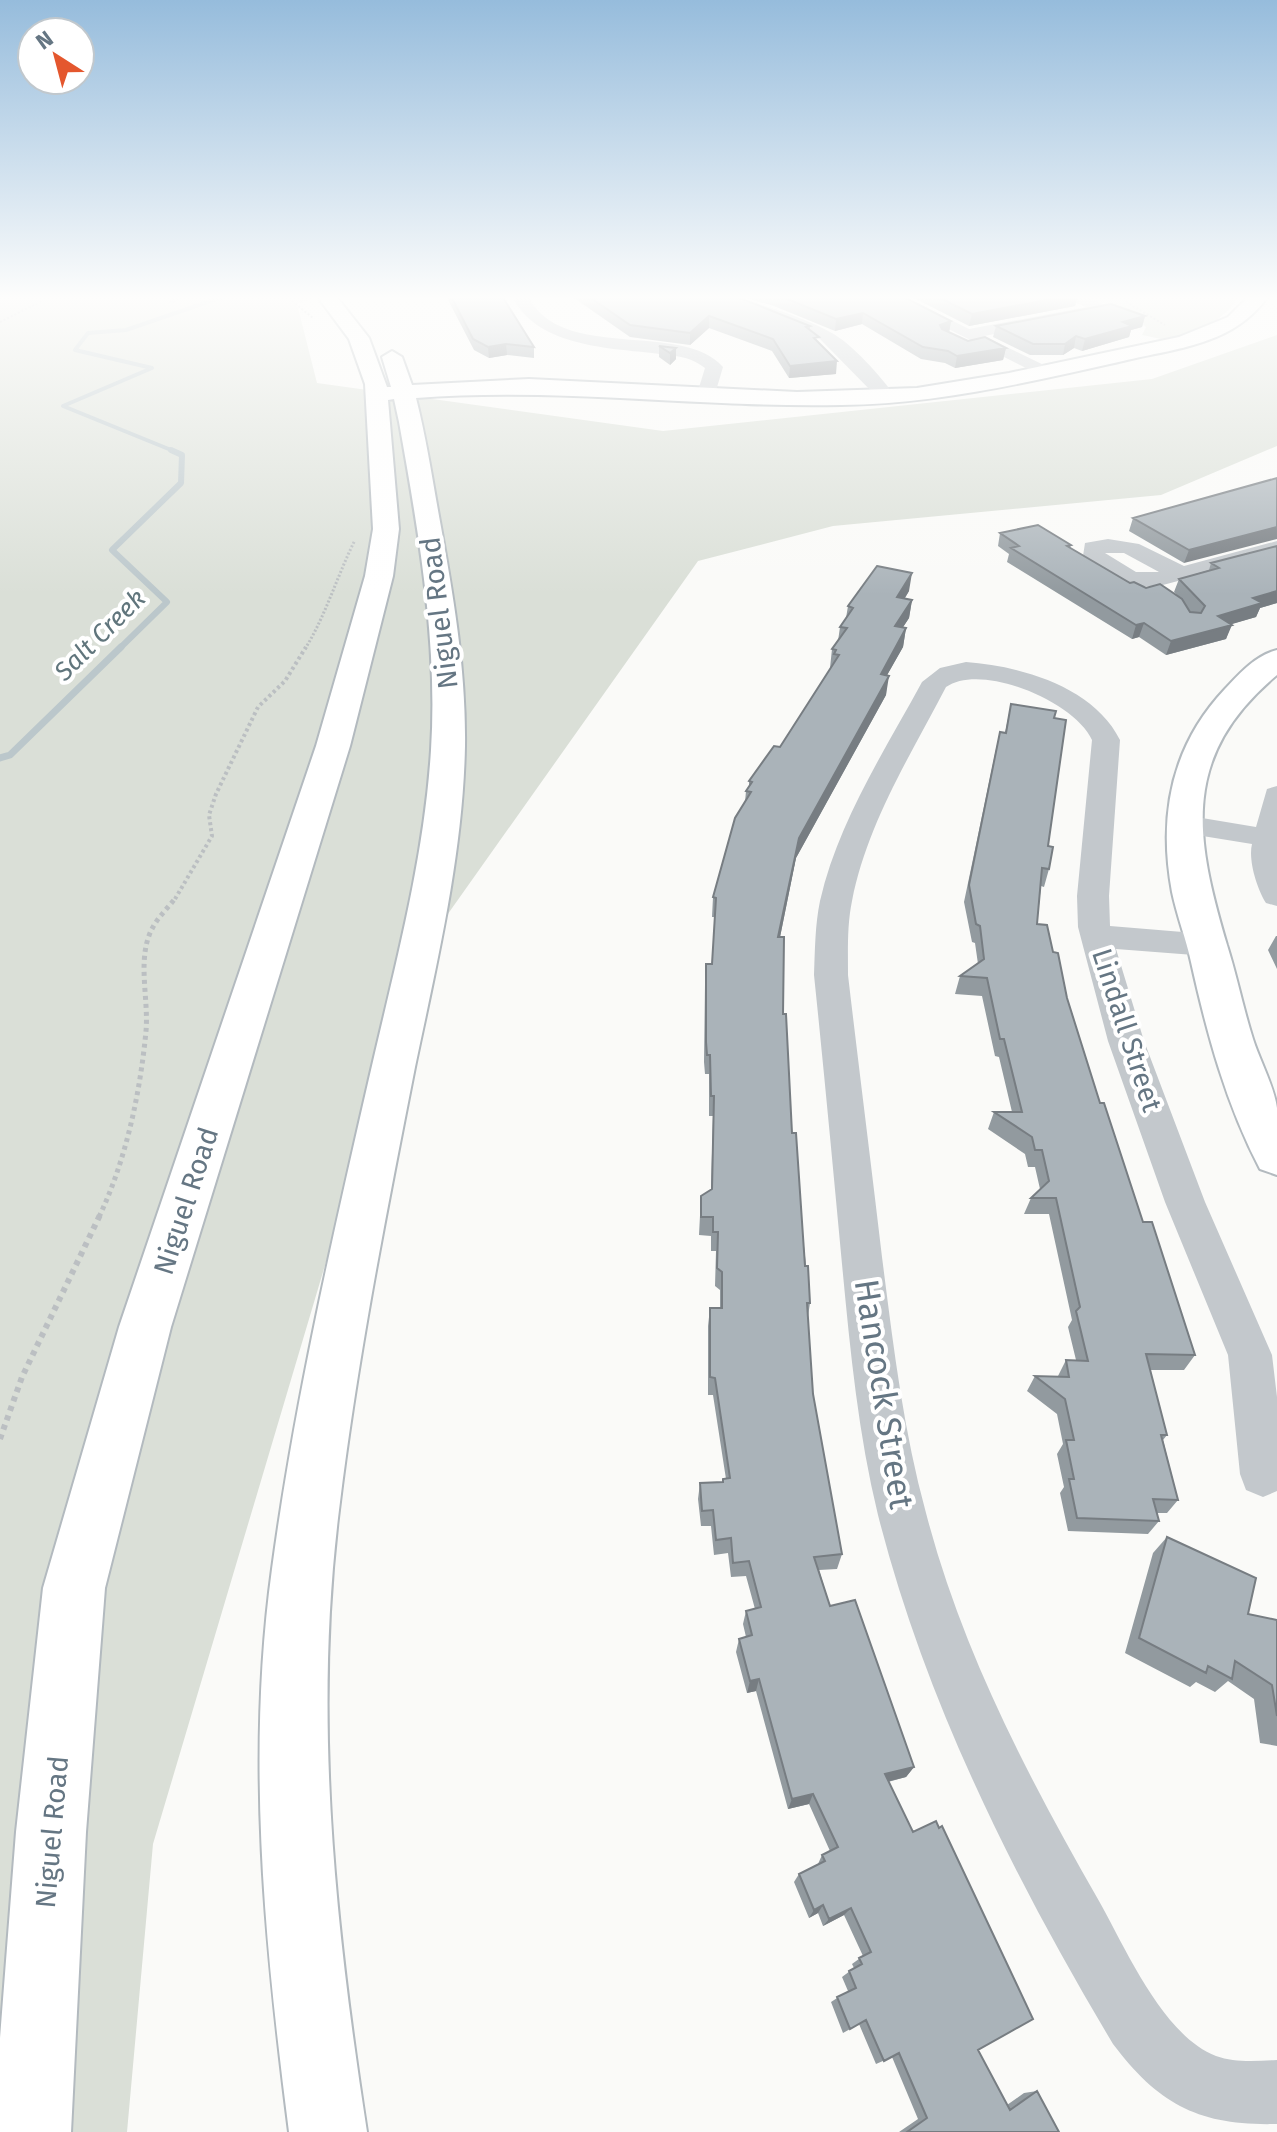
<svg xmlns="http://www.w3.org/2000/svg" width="1277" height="2132" font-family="'Fira Sans',sans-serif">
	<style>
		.green { fill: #dadfd7 }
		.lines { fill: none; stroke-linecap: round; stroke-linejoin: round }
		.stream-far2 { stroke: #bbc7cb; stroke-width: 4 }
		.stream-far1 { stroke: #bbc7cb; stroke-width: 6 }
		.stream { stroke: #bbc7cb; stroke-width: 7 }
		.secondary-casing { stroke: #b3babf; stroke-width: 4 }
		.path-far4 { stroke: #bbbfc2; stroke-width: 2; stroke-dasharray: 2 2; stroke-linecap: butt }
		.path-far3 { stroke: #bbbfc2; stroke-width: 3; stroke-dasharray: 2 2; stroke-linecap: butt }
		.path-far2 { stroke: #bbbfc2; stroke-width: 4; stroke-dasharray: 3 3; stroke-linecap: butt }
		.path-far1 { stroke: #bbbfc2; stroke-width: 5; stroke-dasharray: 4 4; stroke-linecap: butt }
		.path { stroke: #bbbfc2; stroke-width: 6; stroke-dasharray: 5 5; stroke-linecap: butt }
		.lane { fill: #c3c8cc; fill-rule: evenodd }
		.street { fill: #c3c8cc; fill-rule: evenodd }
		.secondary { fill: #fff; fill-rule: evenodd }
		.wall { fill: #929a9f }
		.shaded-wall { fill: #777d82 }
		.building { fill: #aab3b9; stroke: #777d82; stroke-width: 2 }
		.labels { text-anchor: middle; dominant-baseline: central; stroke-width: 8; stroke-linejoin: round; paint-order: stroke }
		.far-water-label { font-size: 26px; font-style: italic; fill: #60757c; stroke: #fff }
		.street-label { font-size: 28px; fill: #657683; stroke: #fff }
		.near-street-label { font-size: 34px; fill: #657683; stroke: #fff }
	</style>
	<rect width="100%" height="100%" fill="#fafaf8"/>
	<path class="green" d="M 0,296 L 319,296 L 297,304 L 317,383 L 663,431 L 1152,379 L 1277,335 L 1277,446 L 1161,495 L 833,526 L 698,561 L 416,959 L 153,1844 L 127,2132 L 0,2132 Z
		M 1081,296 L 1239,296 C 1227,319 1193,336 1168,339 C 1160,340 1150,336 1142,335 L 1146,327 C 1129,310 1104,303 1081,296 Z"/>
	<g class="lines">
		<path class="stream-far2" d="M 176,452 L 63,406 L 152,368 L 75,350 L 88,333 L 126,330 L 225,296"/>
		<path class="stream-far1" d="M 119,649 L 167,602 L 112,550 L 181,483 L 182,455 L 171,450"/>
		<path class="stream" d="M 0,758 L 10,755 L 121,647"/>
		<defs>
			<path id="secondary" d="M 317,296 L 336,296 L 369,338 L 387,387 L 391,387 L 382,357 L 392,351 L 402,357 L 412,385 L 529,379 L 797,392 L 917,388 L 1009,373 L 1179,337 L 1228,317 L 1249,296 L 1268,296 C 1234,345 1177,348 1123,361 C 1030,382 937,404 841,405 C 699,408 558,387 416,398 C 427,441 433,484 441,527 C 454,600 466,671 465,746 C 463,854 437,962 415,1067 C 386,1214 357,1361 339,1510 C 313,1719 335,1925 367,2132 L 289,2132 C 265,1946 246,1756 272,1569 C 294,1405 331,1244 368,1083 C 393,973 424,863 431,750 C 438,641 418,529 399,422 L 394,399 L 388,400 L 399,529 L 393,576 L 350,746 L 171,1327 L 105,1588 L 86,1832 L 71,2132 L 0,2132 L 0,2038 L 16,1832 L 43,1588 L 119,1327 L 316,746 L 365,576 L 373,529 L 365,384 L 349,339 Z
				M 1277,650 L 1277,675 C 1180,756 1195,837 1227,945 C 1237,976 1243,1008 1253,1039 C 1260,1061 1274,1086 1277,1108 C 1277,1129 1277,1153 1277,1175 L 1260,1169 C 1226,1104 1207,1034 1191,962 C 1186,939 1177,916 1172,892 C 1158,817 1171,746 1225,689 C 1239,674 1256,655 1277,650 Z"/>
		</defs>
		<use href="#secondary" class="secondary-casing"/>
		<path class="path-far4" d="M 286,296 L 313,318
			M 1126,302 L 1165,325
			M 0,322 L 52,296"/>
		<path class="path-far3" d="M 305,649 C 326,615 337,576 355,540"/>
		<path class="path-far2" d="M 175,899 L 212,836 L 209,815 L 216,794 L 258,707 L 285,681 L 306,647"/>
		<path class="path-far1" d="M 99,1217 C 126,1160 140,1094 146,1031 C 149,998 136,957 153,927 C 159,916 169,907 176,897"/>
		<path class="path" d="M 0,1439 L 22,1377 L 100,1215"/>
		<path class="lane" d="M 172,296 L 181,296 L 175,303 L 169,303 Z"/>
		<path class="street" d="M 512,296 L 528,296 C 560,363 683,320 723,367 L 715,394 L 706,399 L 697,394 L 705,368 C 688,355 673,356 652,353 C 605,348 535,345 512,296 Z
			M 713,296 C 744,296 802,317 830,332 C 852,343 881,377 896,397 L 887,402 L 881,401 L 820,339 Z
			M 883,296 L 903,296 L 969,329 L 1086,307 L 1059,296 L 1084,296 L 1114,308 L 1106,313 L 984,336 L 1050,368 L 1053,372 L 1050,376 L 1044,377 Z
			M 1108,539 L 1139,544 L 1184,566 L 1277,541 L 1277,555 L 1159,586 C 1131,589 1100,579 1083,556 L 1085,543 ZM 1105,553 L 1124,553 L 1159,572 L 1136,572 Z
			M 966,662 C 1021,666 1094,687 1120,740 L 1109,896 L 1110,926 L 1207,934 L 1219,937 L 1223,945 L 1219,953 L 1207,956 L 1116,949 L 1144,1041 L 1205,1202 L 1272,1355 L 1277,1397 L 1277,1491 L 1263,1497 L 1246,1490 L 1240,1474 L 1228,1355 L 1165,1202 L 1108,1041 L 1078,927 L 1077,896 L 1092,740 C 1075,702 982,662 946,687 C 910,756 867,824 852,901 C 847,925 848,950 848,975 C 859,1069 871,1163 882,1257 C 893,1343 903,1429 926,1513 C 962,1651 1028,1777 1099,1901 C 1125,1947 1163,2036 1216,2056 C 1235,2063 1257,2061 1277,2060 L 1277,2124 C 1200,2126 1159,2105 1113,2044 C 1015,1880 925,1701 878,1515 C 858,1433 850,1348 842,1264 C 833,1168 824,1071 814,975 C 815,950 815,925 820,901 C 838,822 884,752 922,682 L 940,668 Z
			M 1277,786 L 1277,906 L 1266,903 C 1257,889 1248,860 1252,844 L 1184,833 L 1174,830 L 1169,824 L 1174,818 L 1184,815 L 1256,827 L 1267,789 Z"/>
		<use href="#secondary" class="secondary"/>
	</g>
	<path class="wall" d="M 446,296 L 502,296 L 534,347 L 534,358 L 507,355 L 489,358 L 474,350 Z
		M 569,296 L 735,296 L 810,326 L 810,330 L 818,342 L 836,374 L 789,378 L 772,351 L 709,328 L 690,345 L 630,337 L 577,300 Z
		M 739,296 L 902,296 L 951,321 L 949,332 L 968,341 L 1006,348 L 1003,360 L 955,368 L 945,363 L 921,359 L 862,324 L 835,331 L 774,306 Z
		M 910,296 L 1078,296 L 1075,306 L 969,326 Z
		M 1145,316 L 1142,327 L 1131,330 L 1129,337 L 1082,351 L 1074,348 L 1063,355 L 1030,355 L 993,337 L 996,326 Z
		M 659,346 L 676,348 L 676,359 L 670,365 L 659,357 Z
		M 1277,478 L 1184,563 L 1129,531 L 1133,518 Z
		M 1000,533 L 1071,545 L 1070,548 L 1130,583 L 1181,599 L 1174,592 L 1179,579 L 1209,570 L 1211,563 L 1277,546 L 1277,603 L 1260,608 L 1256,617 L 1231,624 L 1226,639 L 1166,655 L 1139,637 L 1132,639 L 1007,562 L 1009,554 L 998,546 Z
		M 909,591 L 905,598 L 912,600 L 909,618 L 903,627 L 906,628 L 903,647 L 887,675 L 886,695 L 796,858 L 780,937 L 783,1014 L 792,1133 L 810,1303 L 808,1316 L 813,1394 L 842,1554 L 837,1569 L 819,1570 L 830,1606 L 914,1767 L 906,1777 L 888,1782 L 978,2050 L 1007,2105 L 1024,2093 L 1037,2091 L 1059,2132 L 899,2132 L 918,2119 L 892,2057 L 876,2064 L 859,2024 L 843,2033 L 831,2002 L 848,1991 L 842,1977 L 854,1968 L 852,1964 L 863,1956 L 844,1915 L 823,1926 L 818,1913 L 809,1918 L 794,1882 L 799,1874 L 818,1864 L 822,1855 L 830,1851 L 809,1804 L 788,1809 L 756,1691 L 747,1693 L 736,1652 L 739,1639 L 746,1637 L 743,1624 L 746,1611 L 755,1609 L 746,1576 L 731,1577 L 728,1553 L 714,1555 L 711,1526 L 701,1526 L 698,1499 L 700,1483 L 722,1482 L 726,1479 L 713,1395 L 708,1395 L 708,1326 L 710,1308 L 720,1308 L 720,1290 L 715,1286 L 716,1251 L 711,1251 L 711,1236 L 699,1235 L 701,1196 L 711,1190 L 713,1116 L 709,1116 L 709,1074 L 705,1074 L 704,1062 L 705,984 L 706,964 L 712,964 L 715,917 L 712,917 L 713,897 L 745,802 L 746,791 L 749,787 L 749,781 L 780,747 L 831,668 L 830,668 L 832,649 L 838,641 L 840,627 L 846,618 L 848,606 Z
		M 1011,704 L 1054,718 L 1048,846 L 1049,869 L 1044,887 L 1041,886 L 1037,924 L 1053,952 L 1100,1103 L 1143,1222 L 1195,1355 L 1184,1370 L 1150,1370 L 1167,1435 L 1163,1440 L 1178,1500 L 1167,1513 L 1157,1513 L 1159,1521 L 1148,1534 L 1068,1531 L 1060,1493 L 1064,1487 L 1057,1454 L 1063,1444 L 1057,1414 L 1027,1391 L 1035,1376 L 1058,1376 L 1066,1360 L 1076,1360 L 1068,1327 L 1072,1320 L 1049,1214 L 1024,1214 L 1031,1198 L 1040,1189 L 1035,1167 L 1028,1167 L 1025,1154 L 988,1129 L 994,1112 L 1012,1112 L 999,1057 L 995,1056 L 982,996 L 955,994 L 960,976 L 978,964 L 975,943 L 972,942 L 964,902 L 996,749 L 1000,732 L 1005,733 Z
		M 1276,936 L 1277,936 L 1277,969 L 1268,950 Z
		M 1167,1537 L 1248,1614 L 1277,1620 L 1277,1746 L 1260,1743 L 1254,1699 L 1228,1681 L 1215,1692 L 1196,1682 L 1190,1687 L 1125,1653 L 1153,1553 Z"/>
	<path class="shaded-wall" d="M 1067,296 L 1078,296 L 1075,306 L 969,326 L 972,314 Z
		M 863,313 L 862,324 L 835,331 L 836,319 Z
		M 709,316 L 709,328 L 690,345 L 690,333 Z
		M 1145,316 L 1142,327 L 1131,330 L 1129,337 L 1082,351 L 1085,339 L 1123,322 Z
		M 951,321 L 949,333 L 938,337 L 940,325 Z
		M 1076,336 L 1074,348 L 1063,355 L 1065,344 Z
		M 506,344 L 507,355 L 489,358 L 488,347 Z
		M 676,348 L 676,359 L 670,365 L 670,353 Z
		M 1006,348 L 1003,360 L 955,368 L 957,356 Z
		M 837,361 L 836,374 L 789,378 L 790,366 Z
		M 1277,527 L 1277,539 L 1184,563 L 1189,550 Z
		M 912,573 L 909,591 L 894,615 L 897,597 Z
		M 1277,591 L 1277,603 L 1260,608 L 1256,617 L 1212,630 L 1218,616 L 1253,598 Z
		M 912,600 L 909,618 L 892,644 L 895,626 Z
		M 1144,623 L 1139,637 L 1132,639 L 1136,625 Z
		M 1232,625 L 1226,639 L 1166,655 L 1171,641 Z
		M 906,628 L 903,647 L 877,693 L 881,674 Z
		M 889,676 L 886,695 L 796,858 L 776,957 L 778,937 L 799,838 Z
		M 759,1679 L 756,1691 L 747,1693 L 750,1681 Z
		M 914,1767 L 906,1777 L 878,1784 L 885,1774 Z
		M 813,1794 L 809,1804 L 788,1809 L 792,1799 Z
		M 823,1905 L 818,1913 L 809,1918 L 814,1910 Z
		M 851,1908 L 844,1915 L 823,1926 L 829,1919 Z"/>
	<path class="building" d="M 451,296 L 502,296 L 534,347 L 506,344 L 488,347 L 473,339 Z
		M 588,296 L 735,296 L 810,326 L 806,327 L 819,337 L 814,338 L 837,361 L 790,366 L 773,339 L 709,316 L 690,333 L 630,325 Z
		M 780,296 L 902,296 L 951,321 L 940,325 L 942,329 L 968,341 L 985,337 L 1006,348 L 957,356 L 948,351 L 923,347 L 863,313 L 836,319 Z
		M 936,296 L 1067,296 L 972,314 Z
		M 1111,304 L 1145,316 L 1123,322 L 1132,326 L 1085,339 L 1076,336 L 1065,344 L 1033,344 L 996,326 Z
		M 659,346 L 676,348 L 670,353 Z
		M 1277,478 L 1277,527 L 1189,550 L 1133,518 Z
		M 1038,525 L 1071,545 L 1067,546 L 1130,583 L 1134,582 L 1146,588 L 1160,584 L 1182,599 L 1190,612 L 1201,613 L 1205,606 L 1179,579 L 1219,568 L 1211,563 L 1277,546 L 1277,591 L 1253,598 L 1262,603 L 1218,616 L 1232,625 L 1171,641 L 1144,623 L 1136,625 L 1011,548 L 1019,546 L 1000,533 Z
		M 877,566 L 912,573 L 897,597 L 912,600 L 895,626 L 906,628 L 881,674 L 889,676 L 799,838 L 778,937 L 784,937 L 783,1014 L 786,1014 L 792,1133 L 796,1133 L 805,1266 L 808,1266 L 810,1303 L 807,1303 L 813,1394 L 842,1554 L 814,1557 L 830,1606 L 855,1600 L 914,1767 L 885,1774 L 913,1832 L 936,1821 L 939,1828 L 942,1826 L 1033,2019 L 978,2050 L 1010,2110 L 1037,2091 L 1059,2132 L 907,2132 L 927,2118 L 899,2053 L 884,2061 L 866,2020 L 850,2029 L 837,1997 L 856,1988 L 849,1971 L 862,1964 L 859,1958 L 871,1952 L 851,1908 L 829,1919 L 823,1905 L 814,1910 L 799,1874 L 825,1861 L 822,1855 L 838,1847 L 813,1794 L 792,1799 L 759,1679 L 750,1681 L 739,1639 L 752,1635 L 746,1611 L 761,1607 L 749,1561 L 733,1563 L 731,1538 L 716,1540 L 713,1510 L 702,1511 L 700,1483 L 723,1482 L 723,1479 L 730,1478 L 715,1378 L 710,1377 L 710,1308 L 722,1308 L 722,1272 L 717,1268 L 718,1232 L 713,1232 L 713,1217 L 701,1217 L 701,1196 L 712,1189 L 714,1096 L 711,1096 L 710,1055 L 707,1055 L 706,1042 L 706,964 L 712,964 L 716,898 L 713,897 L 735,818 L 751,792 L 746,791 L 752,782 L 749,781 L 774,746 L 780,747 L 839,655 L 834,654 L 836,650 L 832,649 L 847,628 L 840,627 L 853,608 L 848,606 Z
		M 1011,704 L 1056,711 L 1054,718 L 1066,720 L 1048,846 L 1053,847 L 1049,869 L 1042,868 L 1037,924 L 1047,925 L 1053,952 L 1058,953 L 1067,998 L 1100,1103 L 1104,1103 L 1143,1222 L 1152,1222 L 1195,1355 L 1146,1354 L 1167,1435 L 1161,1435 L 1178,1500 L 1153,1499 L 1159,1521 L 1077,1518 L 1069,1479 L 1074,1479 L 1066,1440 L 1074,1440 L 1065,1399 L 1035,1376 L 1069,1377 L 1066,1360 L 1088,1361 L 1076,1311 L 1080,1307 L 1056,1198 L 1031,1198 L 1049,1181 L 1042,1150 L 1035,1150 L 1032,1137 L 994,1112 L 1022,1112 L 1004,1039 L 1000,1039 L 987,978 L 960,976 L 984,959 L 980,926 L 976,924 L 969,885 L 1000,732 L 1006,733 Z
		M 1167,1537 L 1256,1578 L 1248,1614 L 1277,1620 L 1277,1716 L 1272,1685 L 1235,1661 L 1232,1679 L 1208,1666 L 1206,1673 L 1139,1638 Z"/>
	<linearGradient id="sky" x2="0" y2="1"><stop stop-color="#96bcdc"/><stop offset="0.5" stop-color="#fdfdfc"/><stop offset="1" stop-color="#fdfdfc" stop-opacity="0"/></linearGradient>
	<rect width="1277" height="595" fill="url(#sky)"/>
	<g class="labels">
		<g class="far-water-label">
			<text transform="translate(100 635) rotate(-45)">Salt Creek</text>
		</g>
		<g class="street-label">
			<text transform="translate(439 613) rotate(-97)">Niguel Road</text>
			<text transform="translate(1127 1030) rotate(72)">Lindall Street</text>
			<text transform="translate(186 1201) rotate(-72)">Niguel Road</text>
			<text transform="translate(52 1832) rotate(-85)">Niguel Road</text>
		</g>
		<g class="near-street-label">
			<text transform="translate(884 1394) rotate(81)">Hancock Street</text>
		</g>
	</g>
	<g transform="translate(56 56) rotate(324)"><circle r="38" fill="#ffffff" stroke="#c1c8cd" stroke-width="2"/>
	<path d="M0-6L14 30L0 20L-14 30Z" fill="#e4572e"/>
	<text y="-12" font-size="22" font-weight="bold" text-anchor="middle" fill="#657683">N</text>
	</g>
</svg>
